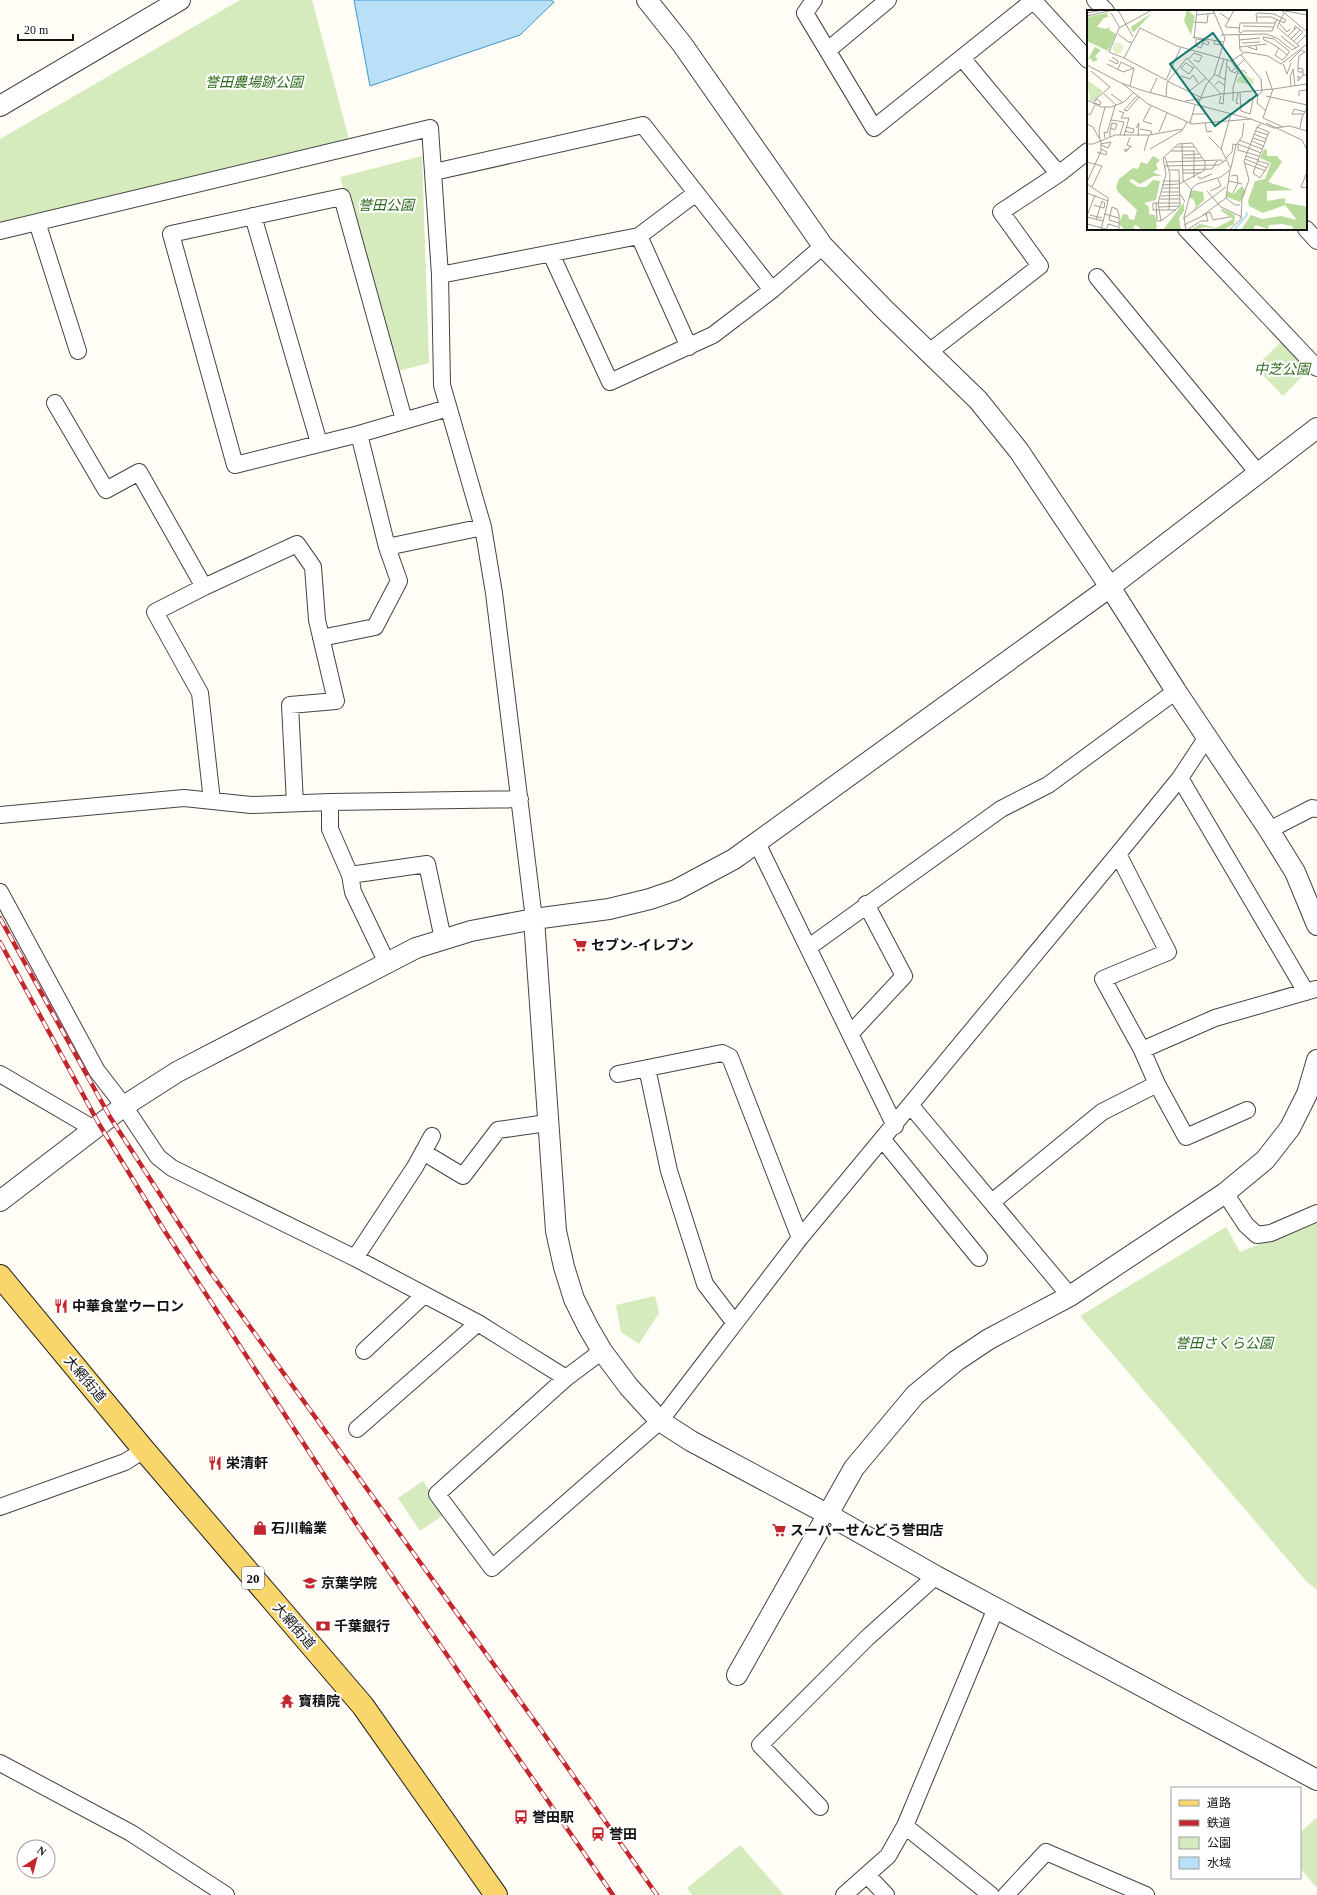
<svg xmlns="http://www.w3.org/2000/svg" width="1317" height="1895" font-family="'Times New Roman','Noto Sans JP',serif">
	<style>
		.green { fill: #d5ebbd }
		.water { fill: #b9e0f7; stroke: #3f96cf }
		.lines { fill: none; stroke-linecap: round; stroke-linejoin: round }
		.minor-casing { stroke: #444; stroke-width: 18 }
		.tertiary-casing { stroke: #444; stroke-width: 22 }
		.primary-casing { stroke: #222; stroke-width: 24 }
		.minor { stroke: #fff; stroke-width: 16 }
		.tertiary { stroke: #fff; stroke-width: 20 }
		.primary { stroke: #f9d66b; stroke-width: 22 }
		.rail-casing { stroke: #c4262e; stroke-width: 4.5 }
		.rail { stroke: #fff; stroke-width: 3; stroke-dasharray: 9; stroke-linecap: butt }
		.labels { text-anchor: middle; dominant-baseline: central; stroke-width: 4; stroke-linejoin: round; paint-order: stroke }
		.shield { fill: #fff; stroke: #585858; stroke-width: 1 }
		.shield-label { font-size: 13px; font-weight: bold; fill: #111 }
		.park-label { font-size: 14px; font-style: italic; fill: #2f6b1f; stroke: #fff }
		.poi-label { font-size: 14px; font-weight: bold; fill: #111; stroke: #fff; text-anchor: start }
		.street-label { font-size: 14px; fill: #111; stroke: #fff }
		.inset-river { fill: none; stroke: #b9e0f7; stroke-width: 2 }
		.inset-road { fill: none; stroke: #a09f9a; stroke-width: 1 }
		.view { fill: #0f766e; fill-opacity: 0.15; stroke: #0f766e; stroke-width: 2 }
		.inset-edge { fill: none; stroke: #111; stroke-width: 2 }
	</style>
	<rect width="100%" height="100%" fill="#fffdf5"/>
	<path class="green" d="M 240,0 L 312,0 L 349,139 L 0,225 L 0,139 Z
		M 422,156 L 429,363 L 394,372 L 340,177 Z
		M 1281,342 L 1309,370 L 1283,396 L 1255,367 Z
		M 1317,1221 L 1317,1590 L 1307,1582 L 1080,1316 L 1226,1227 L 1240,1252 Z
		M 655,1296 L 659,1313 L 639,1344 L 621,1332 L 616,1305 Z
		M 423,1481 L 445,1514 L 420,1531 L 398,1498 Z
		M 1317,1817 L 1317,1888 L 1300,1868 L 1300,1833 Z
		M 740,1845 L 784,1895 L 692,1895 L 687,1888 Z"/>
	<path class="water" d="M 354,0 L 551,0 L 554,2 L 520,35 L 370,86 Z"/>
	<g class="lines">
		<defs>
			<path id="minor" d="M 814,0 L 805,13 L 874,128 L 1034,0
				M 1033,0 L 1088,60
				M 1095,0 L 1106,11
				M 828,50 L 888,0
				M 962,58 L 1052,166 L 1060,173 L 1088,151
				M 434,172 L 643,125 L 772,290
				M 253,216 L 319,443
				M 37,222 L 78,351
				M 1186,229 L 1317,368
				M 1306,229 L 1317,241
				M 0,231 L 430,128 L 440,275 L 442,385 L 483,527 L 494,593 L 534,919
				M 639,236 L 689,347
				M 551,254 L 610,382 L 713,335 L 772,290 L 823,246
				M 440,275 L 639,236 L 696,193
				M 1097,277 L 1258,473
				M 929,352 L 1040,266 L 1001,212 L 1060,173
				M 55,403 L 106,490 L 139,472 L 204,587 L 297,544 L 313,567 L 317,620 L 336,701 L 290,705 L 295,803
				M 404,420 L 342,197 L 171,234 L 235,465 L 359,434 L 448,408
				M 359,434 L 387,547 L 483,527
				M 204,587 L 155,612 L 200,693 L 212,801
				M 321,638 L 375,627 L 399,581 L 387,547
				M 1180,778 L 1306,992
				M 330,802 L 330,829 L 350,875 L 353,892 L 387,963
				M 0,815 L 184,798 L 251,805 L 330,802 L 520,799
				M 1269,830 L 1312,808 L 1317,809
				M 757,843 L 895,1126
				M 1118,854 L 1168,952 L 1103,979 L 1142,1050 L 1157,1084 L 1186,1137 L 1247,1110
				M 350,875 L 427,864 L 443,939
				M 0,892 L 97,1071 L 124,1106 L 158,1157 L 172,1168 L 355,1258 L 478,1323 L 566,1378 L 602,1351
				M 809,947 L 1001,809 L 1048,785 L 1176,691
				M 850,1034 L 904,976 L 866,904
				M 1142,1050 L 1215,1018 L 1316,989
				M 647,1068 L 669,1171 L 705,1284 L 734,1322
				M 0,1074 L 94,1129
				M 618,1074 L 722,1053 L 730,1057 L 800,1238
				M 911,1106 L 1070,1296
				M 883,1140 L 979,1258
				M 423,1152 L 463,1176 L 498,1130 L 547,1123
				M 1225,1193 L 1246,1225 L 1257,1235 L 1271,1233 L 1317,1213
				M 992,1202 L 1102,1112 L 1157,1084
				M 355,1258 L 415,1167 L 432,1136
				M 364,1351 L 423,1296
				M 566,1378 L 437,1494 L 492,1568 L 660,1421 L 800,1238 L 1118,854 L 1180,778 L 1207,737
				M 357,1429 L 478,1323
				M 0,1507 L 125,1462 L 144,1450
				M 0,1763 L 131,1833 L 226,1895
				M 820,1807 L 760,1745 L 867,1638 L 936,1576
				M 905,1826 L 991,1895
				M 867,1875 L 886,1895
				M 844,1895 L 888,1856 L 905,1826 L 996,1608
				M 1006,1895 L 1046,1852 L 1146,1895"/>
			<path id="tertiary" d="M 647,0 L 682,44 L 823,246 L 885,310 L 978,400 L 1019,451 L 1110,587 L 1176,691 L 1269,830 L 1295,872 L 1317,925
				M 0,106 L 180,0
				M 534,919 L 556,1231 L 564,1267 L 574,1299 L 588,1327 L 602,1351 L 629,1387 L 660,1421 L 691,1441 L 827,1514 L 936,1576 L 1317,1780
				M 0,1201 L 124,1106 L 177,1072 L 416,948 L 471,931 L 534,919 L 609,909 L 650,899 L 676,890 L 734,859 L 1110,587 L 1317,428
				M 737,1675 L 854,1468 L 915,1395 L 956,1361 L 989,1339 L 1070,1296 L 1225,1193 L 1265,1160 L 1290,1128 L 1307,1094 L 1317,1060"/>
			<path id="primary" d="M 0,1276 L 144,1450 L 363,1706 L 496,1895"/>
		</defs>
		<use href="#minor" class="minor-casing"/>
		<use href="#tertiary" class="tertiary-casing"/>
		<use href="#primary" class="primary-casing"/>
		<use href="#minor" class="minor"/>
		<use href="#tertiary" class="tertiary"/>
		<use href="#primary" class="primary"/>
		<defs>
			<path id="rail" d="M 0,918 L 110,1117 L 209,1270 L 539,1727 L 657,1895
				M 0,942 L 99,1124 L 164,1230 L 355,1522 L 613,1895"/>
		</defs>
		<use href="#rail" class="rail-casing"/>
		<use href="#rail" class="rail"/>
	</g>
	<defs>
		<symbol id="supermarket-bare" viewBox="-9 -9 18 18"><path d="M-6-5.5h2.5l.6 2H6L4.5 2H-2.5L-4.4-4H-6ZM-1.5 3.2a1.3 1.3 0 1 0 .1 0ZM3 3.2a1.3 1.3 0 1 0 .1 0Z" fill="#c4262e" stroke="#fff" stroke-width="2.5" paint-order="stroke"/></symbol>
		<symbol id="restaurant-bare" viewBox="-9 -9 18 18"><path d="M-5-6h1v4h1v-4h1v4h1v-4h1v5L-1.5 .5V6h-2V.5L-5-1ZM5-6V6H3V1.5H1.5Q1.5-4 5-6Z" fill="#c4262e" stroke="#fff" stroke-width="2.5" paint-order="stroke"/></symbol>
		<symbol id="shop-bare" viewBox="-9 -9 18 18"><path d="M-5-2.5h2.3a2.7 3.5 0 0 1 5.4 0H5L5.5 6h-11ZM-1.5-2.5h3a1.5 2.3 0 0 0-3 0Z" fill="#c4262e" stroke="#fff" stroke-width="2.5" paint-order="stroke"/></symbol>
		<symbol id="university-bare" viewBox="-9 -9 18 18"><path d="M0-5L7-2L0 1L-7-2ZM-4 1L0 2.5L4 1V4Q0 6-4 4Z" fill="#c4262e" stroke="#fff" stroke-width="2.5" paint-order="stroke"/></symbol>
		<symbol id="bank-bare" viewBox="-9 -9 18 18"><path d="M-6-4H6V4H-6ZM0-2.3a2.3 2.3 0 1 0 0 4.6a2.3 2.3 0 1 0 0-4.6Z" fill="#c4262e" stroke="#fff" stroke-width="2.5" paint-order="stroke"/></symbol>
		<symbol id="temple-bare" viewBox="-9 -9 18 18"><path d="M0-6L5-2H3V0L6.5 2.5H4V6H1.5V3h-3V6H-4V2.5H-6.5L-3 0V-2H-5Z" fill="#c4262e" stroke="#fff" stroke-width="2.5" paint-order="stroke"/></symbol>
		<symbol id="bus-bare" viewBox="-9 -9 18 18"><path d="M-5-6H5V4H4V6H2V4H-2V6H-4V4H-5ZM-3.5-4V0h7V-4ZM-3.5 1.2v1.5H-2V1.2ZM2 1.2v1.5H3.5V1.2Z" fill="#c4262e" stroke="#fff" stroke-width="2.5" paint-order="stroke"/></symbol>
		<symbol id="station-bare" viewBox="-9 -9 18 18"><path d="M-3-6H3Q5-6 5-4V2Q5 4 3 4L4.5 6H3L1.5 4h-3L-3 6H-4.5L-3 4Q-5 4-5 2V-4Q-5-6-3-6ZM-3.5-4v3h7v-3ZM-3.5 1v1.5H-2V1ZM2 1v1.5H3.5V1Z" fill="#c4262e" stroke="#fff" stroke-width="2.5" paint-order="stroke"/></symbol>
	</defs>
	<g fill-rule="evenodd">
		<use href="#supermarket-bare" x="570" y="935" width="20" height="20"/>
		<use href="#restaurant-bare" x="51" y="1296" width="20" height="20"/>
		<use href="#restaurant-bare" x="205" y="1453" width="20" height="20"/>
		<use href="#shop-bare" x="250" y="1518" width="20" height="20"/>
		<use href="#supermarket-bare" x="769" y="1520" width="20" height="20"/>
		<use href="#university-bare" x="300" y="1573" width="20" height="20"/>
		<use href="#bank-bare" x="313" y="1616" width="20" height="20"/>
		<use href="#temple-bare" x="277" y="1691" width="20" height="20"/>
		<use href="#bus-bare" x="511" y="1807" width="20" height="20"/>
		<use href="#station-bare" x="588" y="1824" width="20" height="20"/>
	</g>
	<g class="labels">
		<rect class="shield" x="242" y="1567" width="22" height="22" rx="3"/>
		<g class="shield-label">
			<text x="253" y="1578">20</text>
		</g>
		<g class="park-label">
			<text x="254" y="82">誉田農場跡公園</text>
			<text x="386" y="205">誉田公園</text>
			<text x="1282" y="369">中芝公園</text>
			<text x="1224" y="1343">誉田さくら公園</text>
		</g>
		<g class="poi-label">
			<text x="591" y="945">セブン-イレブン</text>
			<text x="72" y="1306">中華食堂ウーロン</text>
			<text x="226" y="1463">栄清軒</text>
			<text x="271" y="1528">石川輪業</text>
			<text x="790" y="1530">スーパーせんどう誉田店</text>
			<text x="321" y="1583">京葉学院</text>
			<text x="334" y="1626">千葉銀行</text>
			<text x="298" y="1701">寶積院</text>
			<text x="532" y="1817">誉田駅</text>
			<text x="609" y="1834">誉田</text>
		</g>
		<g class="street-label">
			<text transform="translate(85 1379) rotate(50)">大網街道</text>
			<text transform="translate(294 1626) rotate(49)">大網街道</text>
		</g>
	</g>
	<g transform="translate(1087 10)">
		<rect width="220" height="220" fill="#fffdf5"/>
		<path d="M 155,62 L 165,69 L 167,67 L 166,75 L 149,72 ZM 0,70 L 16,81 L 8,91 L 3,91 Z" fill="#d5ebbd"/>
		<path d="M 100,0 L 108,6 L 104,25 L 97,11 ZM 20,3 L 21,7 L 17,8 L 10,17 L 19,19 L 23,17 L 22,20 L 29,24 L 21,41 L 0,31 L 0,7 ZM 65,3 L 47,22 L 45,21 L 44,17 ZM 8,37 L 14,40 L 8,46 L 11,50 L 6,52 L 3,48 L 0,51 ZM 177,139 L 180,140 L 180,146 L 190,146 L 195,152 L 181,172 L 206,180 L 180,181 L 180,191 L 198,188 L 198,193 L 217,196 L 220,198 L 220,220 L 207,220 L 205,216 L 195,214 L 182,215 L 181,219 L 168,215 L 166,220 L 154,220 L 164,205 L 175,209 L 194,206 L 210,210 L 198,195 L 176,203 L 162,196 L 161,191 L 168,171 L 178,169 L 184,153 L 173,148 ZM 66,146 L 73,150 L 69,154 L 71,159 L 66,162 L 75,166 L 67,166 L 53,174 L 45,169 L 42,171 L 51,177 L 59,177 L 66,170 L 73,171 L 69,190 L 57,193 L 62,197 L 62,204 L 68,205 L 70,216 L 68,220 L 55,220 L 49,215 L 46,217 L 48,220 L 38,220 L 32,214 L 34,208 L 36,204 L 41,205 L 42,209 L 47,210 L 50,200 L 31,182 L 29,177 L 32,169 L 46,158 L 51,159 L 54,152 L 60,154 ZM 155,176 L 159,182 L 153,192 L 140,187 L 140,181 L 147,184 ZM 104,180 L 116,182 L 117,190 L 104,203 L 109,196 L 107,190 L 102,187 ZM 97,192 L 97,201 L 92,208 L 94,220 L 76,220 ZM 136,199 L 148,205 L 147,214 L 136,220 L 118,217 L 104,220 L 113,214 L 129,218 L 146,209 L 133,200 Z" fill="#b9dc9c"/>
		<path d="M25.5 38a5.5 5.5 0 1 1 11 0a5.5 5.5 0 1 1-11 0Z" fill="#e6f2cf"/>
		<path class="inset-river" d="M 147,220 L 160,205 L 159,202"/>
		<path class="inset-road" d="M 31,0 L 46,27M 193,0 L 220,5M 194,0 L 220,22M 0,3 L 16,0M 24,3 L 33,18M 133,3 L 143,10M 197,3 L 190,17 L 212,36M 109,5 L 128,3M 0,6 L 26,0M 170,7 L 184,7 L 197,13 L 199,10 L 187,4 L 172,3 L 169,4 L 170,12M 107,12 L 120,13 L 121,4M 192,13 L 200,22 L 203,19M 156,16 L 187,17M 138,17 L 147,0M 139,17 L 152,18M 155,21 L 185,21M 185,21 L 190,9M 155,23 L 152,22 L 153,13 L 188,13M 31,24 L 43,33 L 44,31M 134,25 L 179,24 L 190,28 L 205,40 L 212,36M 152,25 L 153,40 L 156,42M 194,26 L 209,38M 201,26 L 210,17M 106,27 L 137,32M 107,29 L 110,0M 204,29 L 213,20M 128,30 L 127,34 L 136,35M 152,30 L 173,28M 207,31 L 216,22 L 208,16 L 207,20M 116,33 L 121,35 L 122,32 L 117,30 L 109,29 L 109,36 L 114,38 L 117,30 L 117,28M 155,33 L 173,32M 210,34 L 220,24M 94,37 L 79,70 L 37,48 L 53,18 L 90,36 L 144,51 L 151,61 L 146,78 L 146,91M 152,37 L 180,34M 161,37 L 170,40 L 169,36M 192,38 L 188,45 L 195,50 L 198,48 L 202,42 L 202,41 L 187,29 L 176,27 L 177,30 L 182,32 L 192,38 L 200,45M 154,45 L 174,69 L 175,82 L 171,85 L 170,93 L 178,100M 37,48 L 22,42 L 32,18 L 65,0M 22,50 L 30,54 L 31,51 L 25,47M 101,50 L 107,43 L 115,46M 107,50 L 112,52 L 115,46M 144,51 L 158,42 L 181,46 L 194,54 L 220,34M 202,52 L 214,40 L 218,42 L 212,46 L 211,54 L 211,62 L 216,62M 20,54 L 36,62 L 47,58 L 43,76M 196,54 L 200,64 L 204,53M 0,55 L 34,73 L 57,81 L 164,109 L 187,118 L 203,116 L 220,121M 139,56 L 143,58 L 142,60 L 148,63 L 150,61M 106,58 L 99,53 L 94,58 L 102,64 L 105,60 L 107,57M 211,58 L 216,59 L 216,65 L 220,65M 31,59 L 34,52 L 46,58M 4,61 L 23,77 L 9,89 L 7,93 L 13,95 L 14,92 L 9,89M 145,61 L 157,50M 179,61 L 185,79M 127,64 L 139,70M 151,64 L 156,60 L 160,64M 94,66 L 103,69 L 106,65 L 111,73M 132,66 L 137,49M 214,68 L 211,66 L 211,71 L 216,65M 80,71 L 115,88 L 134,84M 36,74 L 61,94 L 105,114 L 164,109M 128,75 L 132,71 L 138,76M 204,76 L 203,67 L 206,59 L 208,76M 101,82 L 119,68M 63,83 L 70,68M 151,83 L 149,93 L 152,94M 153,83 L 154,101 L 163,104 L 166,89 L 161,90 L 160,93M 17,84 L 29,95M 24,84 L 35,92M 50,86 L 37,100 L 40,101 L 52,87M 134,86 L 132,93 L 136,94 L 140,50M 179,86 L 220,95M 212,86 L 212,81 L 219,80M 79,87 L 80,72 L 100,48 L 134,84 L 186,79M 0,90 L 14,97 L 24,97 L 37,92 L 46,83M 98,91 L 113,89M 111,95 L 119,75 L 127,65 L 138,28 L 126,0M 64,96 L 56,111 L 65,114M 32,101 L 37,103 L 34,108 L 42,108 L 37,126M 0,103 L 3,105 L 8,95M 105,104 L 118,104M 216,104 L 205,104 L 207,99 L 218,102M 24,110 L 28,96M 103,113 L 108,95M 118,113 L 120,122 L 125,121M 179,113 L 215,130 L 220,140M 0,114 L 6,117 L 12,128M 170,117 L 182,122 L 166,163 L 173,168 L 182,154 L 171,151M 196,117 L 176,108 L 186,79 L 220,74M 49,118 L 52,113 L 51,126M 213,118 L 215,107 L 220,98M 53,119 L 64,121 L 65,125M 38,121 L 46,123 L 47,119 L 39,117M 169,121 L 181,125M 72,122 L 80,103M 167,124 L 179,129M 23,127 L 23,121 L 25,113 L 30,114 L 28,120 L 24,118M 43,127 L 40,135 L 45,137M 122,127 L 134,139M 18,128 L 17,122 L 20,123 L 24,110 L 37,112 L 33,125M 166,128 L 178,132M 152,130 L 175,139M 13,131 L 12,120 L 18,97M 165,131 L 176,136M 0,134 L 6,134 L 28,125 L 62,125 L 96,119 L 100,112M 95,134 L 96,170 L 104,179M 14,135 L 21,138 L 24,132 L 14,134M 88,137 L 107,137M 42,139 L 37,140 L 39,142 L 42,138 L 43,136M 63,139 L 96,120M 57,141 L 62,125M 84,141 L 108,141M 107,141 L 107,168M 10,142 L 19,145 L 20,142 L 14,139M 96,145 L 112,144M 159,146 L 171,150M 172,146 L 151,140 L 151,134 L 174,143M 78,147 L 83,164 L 82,200M 96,148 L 114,148M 139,148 L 145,142 L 146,134 L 149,135 L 155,127 L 157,113M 158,149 L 180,158M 0,152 L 15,156 L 5,177M 80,152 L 134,150 L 137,152M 157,153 L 179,161M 77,156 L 132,155 L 139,150M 144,158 L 149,135M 96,160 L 125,159 L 130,151M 143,160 L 139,188 L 148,195 L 153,195M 220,162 L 214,177 L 220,178M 96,163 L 114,163M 111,166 L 113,169 L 125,164M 144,166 L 150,165 L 151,173 L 146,183M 76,171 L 92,171M 142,171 L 155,174M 0,172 L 14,141 L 14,130M 0,174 L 21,188 L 21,191M 75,175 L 92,174 L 118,160 L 118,152 L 105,133M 75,178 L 92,178M 120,181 L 134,197 L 155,207M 123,181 L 134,176 L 131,169M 75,182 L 92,182M 0,183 L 21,191 L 14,220M 74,186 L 94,185 L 98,192M 72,189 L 93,189M 69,193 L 70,211 L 74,211M 7,195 L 13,197 L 17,198 L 18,193 L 15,191 L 14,195 L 13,197 L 12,200 L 11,204 L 9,209M 72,197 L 92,196M 89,200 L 66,200 L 66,193 L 93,193M 18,204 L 32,208M 3,205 L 15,208M 116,205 L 139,188M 0,206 L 8,185M 0,207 L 16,211M 96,209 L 139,177M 74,211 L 71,193 L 79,164 L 76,148 L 91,134 L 105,133M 74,211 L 93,196 L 92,160 L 82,160M 0,214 L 23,220M 97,215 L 123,202 L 126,210 L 143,207M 20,218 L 21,214 L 31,217M 32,220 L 32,205 L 30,199 L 25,197 L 22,210 L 32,213M 99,220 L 97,207 L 105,178 L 110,174 L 134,167 L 144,159 L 134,139 L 144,104M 100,220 L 114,211 L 121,211 L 119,204M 142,220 L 154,209 L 155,188 L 162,170 L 157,151 L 170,117 L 175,113"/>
		<path class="view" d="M 126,23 L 170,85 L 128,116 L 83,54 Z"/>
		<rect width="220" height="220" class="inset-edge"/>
	</g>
	<rect x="1171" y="1787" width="130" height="92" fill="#ffffff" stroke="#a0a0a0"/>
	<rect x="1179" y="1800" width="20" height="6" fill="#f9d66b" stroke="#a0a0a0"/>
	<text x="1207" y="1807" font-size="12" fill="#111111">道路</text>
	<rect x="1179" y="1820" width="20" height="6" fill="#c4262e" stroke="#a0a0a0"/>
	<text x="1207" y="1827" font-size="12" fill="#111111">鉄道</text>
	<rect x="1179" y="1837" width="20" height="12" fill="#d5ebbd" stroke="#a0a0a0"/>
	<text x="1207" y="1847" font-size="12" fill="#111111">公園</text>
	<rect x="1179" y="1857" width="20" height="12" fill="#b9e0f7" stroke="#a0a0a0"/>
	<text x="1207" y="1867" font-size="12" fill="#111111">水域</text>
	<g transform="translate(36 1859) rotate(36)"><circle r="19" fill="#ffffff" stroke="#a0a0a0"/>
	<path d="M0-3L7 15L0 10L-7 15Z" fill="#c4262e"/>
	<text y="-6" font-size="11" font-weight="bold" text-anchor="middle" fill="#111111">N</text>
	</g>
	<path d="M18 34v6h55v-6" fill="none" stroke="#111111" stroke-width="2"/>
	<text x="24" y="34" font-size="12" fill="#111111" stroke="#ffffff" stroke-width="3" paint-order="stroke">20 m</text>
</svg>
